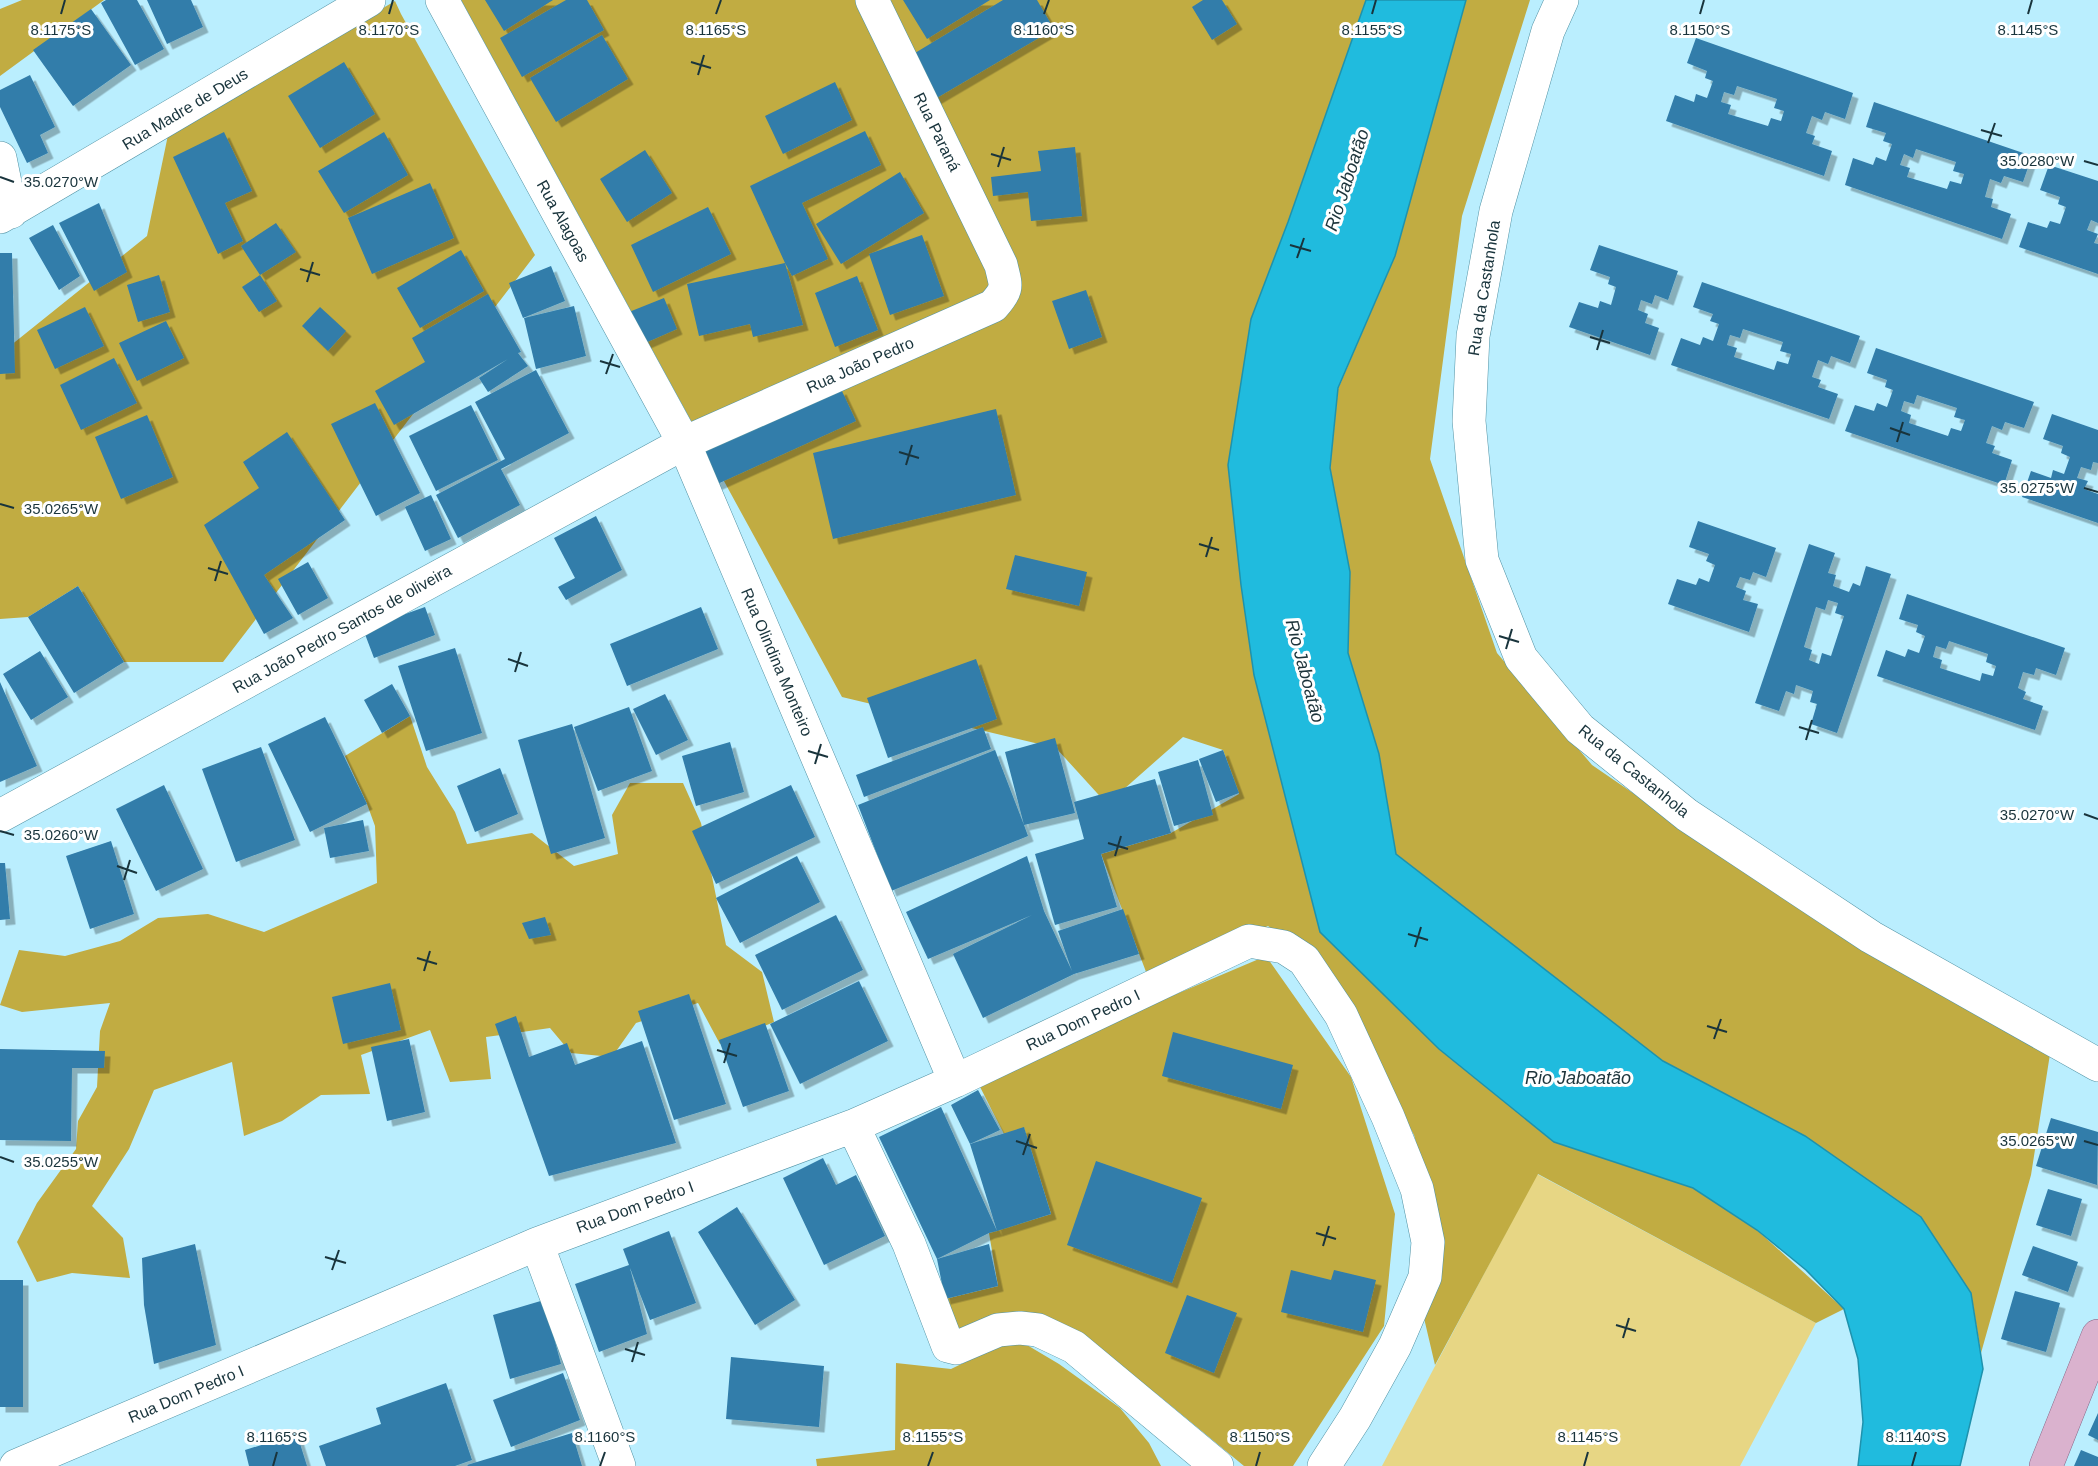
<svg xmlns="http://www.w3.org/2000/svg" width="2098" height="1466" font-family="Helvetica,sans-serif">
	<style>
		.green { fill: #e7d684 }
		.forest { fill: #c1ac42 }
		.water { fill: #20bbde; stroke: #1e92ad; stroke-width: 1.5 }
		.building { fill: #317daa; fill-rule: evenodd; filter: url(#shadow) }
		.lines { fill: none; stroke-linecap: round; stroke-linejoin: round }
		.minor-casing { stroke: #5293a5; stroke-width: 34 }
		.primary-casing { stroke: #866585; stroke-width: 34 }
		.minor { stroke: #fff; stroke-width: 33 }
		.primary { stroke: #dab2ce; stroke-width: 33 }
		.ticks { fill: none; stroke: #19343c; stroke-width: 2 }
		.labels { text-anchor: middle; dominant-baseline: central; stroke-width: 6; stroke-linejoin: round; paint-order: stroke }
		.street-label { font-size: 16px; fill: #19343c; stroke: #fff }
		.water-label { font-size: 18px; font-style: italic; fill: #1d343b; stroke: #fff }
		.ticks-label { font-size: 15px; text-anchor: middle; fill: #19343c; stroke: #fff; stroke-width: 6; stroke-linejoin: round; paint-order: stroke }
	</style>
	<defs>
		<filter id="shadow"><feDropShadow dx="5.5" dy="5.5" stdDeviation="0" flood-color="#0004"/></filter>
	</defs>
	<rect width="100%" height="100%" fill="#baeefe"/>
	<path class="green" d="M 1537,1174 L 1816,1323 L 1740,1466 L 1382,1466 Z"/>
	<path class="forest" d="M 22,0 L 104,0 L 0,76 L 0,9 Z
		M 461,0 L 1366,0 L 1288,222 L 1251,319 L 1254,675 L 1320,932 L 1439,1049 L 1554,1142 L 1693,1188 L 1757,1230 L 1844,1309 L 1816,1323 L 1538,1174 L 1435,1365 L 1424,1318 L 1444,1243 L 1414,1135 L 1322,964 L 1268,926 L 1148,977 L 1101,854 L 1171,833 L 1239,794 L 1223,750 L 1183,737 L 1107,804 L 1056,748 L 842,697 Z
		M 1466,0 L 1530,0 L 1462,216 L 1430,459 L 1497,653 L 1592,765 L 1754,876 L 2050,1054 L 2031,1175 L 1981,1353 L 1971,1293 L 1805,1136 L 1663,1061 L 1396,854 L 1379,754 L 1348,653 L 1350,572 L 1330,468 L 1338,389 L 1395,256 Z
		M 395,1 L 401,14 L 535,255 L 223,662 L 124,662 L 78,586 L 28,617 L 0,619 L 0,354 L 147,236 L 168,135 Z
		M 410,716 L 427,767 L 455,812 L 467,844 L 532,833 L 574,866 L 618,854 L 612,815 L 630,783 L 683,783 L 701,823 L 726,945 L 762,972 L 774,1022 L 720,1044 L 698,1003 L 636,1023 L 612,1057 L 571,1053 L 550,1028 L 486,1037 L 491,1079 L 450,1082 L 430,1030 L 361,1055 L 370,1094 L 321,1095 L 282,1121 L 244,1136 L 232,1062 L 154,1090 L 129,1149 L 92,1206 L 123,1238 L 130,1278 L 72,1273 L 37,1282 L 17,1242 L 37,1203 L 76,1149 L 78,1121 L 97,1087 L 100,1031 L 110,1003 L 22,1012 L 0,1005 L 19,950 L 65,956 L 120,941 L 158,918 L 208,914 L 264,932 L 377,883 L 375,826 L 367,804 L 345,756 Z
		M 1266,956 L 1351,1077 L 1395,1214 L 1384,1326 L 1293,1466 L 1244,1466 L 1158,1395 L 1048,1320 L 958,1329 L 945,1299 L 998,1286 L 989,1233 L 1051,1214 L 1024,1128 L 1004,1134 L 976,1079 Z
		M 1015,1338 L 1059,1364 L 1120,1408 L 1149,1443 L 1161,1466 L 817,1466 L 816,1459 L 895,1450 L 896,1363 L 951,1369 Z"/>
	<path class="water" d="M 1366,0 L 1466,0 L 1395,256 L 1338,388 L 1330,468 L 1350,572 L 1348,653 L 1379,754 L 1396,854 L 1663,1061 L 1805,1136 L 1921,1217 L 1971,1293 L 1983,1369 L 1960,1466 L 1858,1466 L 1863,1422 L 1858,1359 L 1844,1309 L 1806,1270 L 1757,1230 L 1693,1188 L 1554,1142 L 1439,1049 L 1320,932 L 1254,675 L 1241,585 L 1228,465 L 1251,319 L 1288,222 Z"/>
	<path class="building" d="M 106,0 L 137,0 L 164,49 L 135,65 L 101,3 Z
		M 147,0 L 191,0 L 203,27 L 167,44 Z
		M 485,0 L 553,0 L 504,31 Z
		M 566,0 L 587,0 L 604,30 L 522,77 L 500,38 Z
		M 903,0 L 990,0 L 927,39 Z
		M 1003,0 L 1037,0 L 1054,29 L 935,99 L 910,56 Z
		M 1203,0 L 1222,0 L 1237,24 L 1212,40 L 1192,7 Z
		M 91,9 L 131,65 L 73,106 L 33,50 Z
		M 602,35 L 628,79 L 556,122 L 530,78 Z
		M 1696,38 L 1853,93 L 1845,119 L 1825,112 L 1822,120 L 1812,116 L 1806,133 L 1815,136 L 1812,144 L 1832,151 L 1824,176 L 1666,121 L 1675,95 L 1694,102 L 1696,94 L 1707,98 L 1713,81 L 1705,78 L 1707,71 L 1687,63 ZM 1737,86 L 1777,99 L 1774,108 L 1784,111 L 1781,121 L 1771,118 L 1768,126 L 1728,114 L 1731,105 L 1721,102 L 1724,92 L 1734,95 Z
		M 344,62 L 375,114 L 320,148 L 288,96 Z
		M 30,75 L 55,127 L 40,135 L 48,153 L 27,163 L 0,107 L 0,90 Z
		M 835,82 L 852,120 L 783,154 L 765,116 Z
		M 1874,102 L 2032,156 L 2023,182 L 2004,176 L 2001,183 L 1990,179 L 1985,197 L 1993,199 L 1991,207 L 2011,214 L 2002,239 L 1845,185 L 1853,158 L 1873,165 L 1876,157 L 1886,161 L 1892,144 L 1883,141 L 1886,133 L 1866,127 ZM 1916,149 L 1956,162 L 1953,171 L 1964,174 L 1961,184 L 1950,181 L 1947,189 L 1907,177 L 1910,168 L 1900,165 L 1904,154 L 1913,158 Z
		M 865,131 L 881,165 L 802,203 L 828,259 L 792,276 L 785,263 L 803,325 L 753,337 L 750,324 L 699,336 L 687,284 L 785,263 L 750,186 Z
		M 224,132 L 252,191 L 225,203 L 243,241 L 218,254 L 173,157 Z
		M 384,132 L 408,175 L 344,213 L 318,171 Z
		M 1075,147 L 1082,216 L 1031,221 L 1028,192 L 993,196 L 991,177 L 1041,171 L 1038,151 Z
		M 645,150 L 672,193 L 627,222 L 600,179 Z
		M 2049,165 L 2098,181 L 2098,223 L 2091,220 L 2087,230 L 2098,234 L 2094,243 L 2098,244 L 2098,274 L 2019,247 L 2028,222 L 2047,228 L 2050,221 L 2060,224 L 2066,207 L 2058,204 L 2060,197 L 2040,190 Z
		M 900,172 L 924,213 L 841,264 L 816,224 Z
		M 430,183 L 454,238 L 372,274 L 348,218 Z
		M 99,203 L 127,272 L 94,291 L 59,223 Z
		M 708,207 L 731,254 L 653,292 L 631,245 Z
		M 276,223 L 296,252 L 260,275 L 241,246 Z
		M 53,225 L 80,276 L 59,290 L 29,238 Z
		M 922,235 L 944,296 L 890,315 L 869,254 Z
		M 1599,245 L 1678,271 L 1668,300 L 1655,295 L 1652,304 L 1641,300 L 1638,310 L 1648,314 L 1645,323 L 1659,328 L 1650,355 L 1569,327 L 1579,302 L 1598,308 L 1600,301 L 1611,305 L 1616,287 L 1608,284 L 1610,277 L 1590,270 Z
		M 461,250 L 484,291 L 420,328 L 397,288 Z
		M 0,253 L 12,253 L 15,373 L 0,374 Z
		M 551,266 L 565,301 L 523,318 L 509,283 Z
		M 159,275 L 170,312 L 138,322 L 127,285 Z
		M 260,275 L 277,301 L 259,312 L 242,287 Z
		M 857,276 L 878,330 L 835,347 L 815,293 Z
		M 1702,282 L 1860,336 L 1850,363 L 1831,356 L 1828,364 L 1818,360 L 1812,377 L 1821,380 L 1818,387 L 1838,394 L 1829,419 L 1671,365 L 1681,338 L 1700,345 L 1703,337 L 1713,341 L 1719,324 L 1710,321 L 1713,314 L 1693,307 ZM 1743,329 L 1783,342 L 1780,351 L 1791,354 L 1788,364 L 1777,361 L 1774,370 L 1734,357 L 1737,348 L 1727,345 L 1730,335 L 1740,338 Z
		M 1086,290 L 1102,337 L 1069,349 L 1052,301 Z
		M 488,294 L 521,352 L 518,353 L 528,366 L 488,392 L 479,378 L 508,359 L 394,425 L 375,391 L 425,362 L 412,338 Z
		M 664,298 L 677,329 L 643,344 L 629,312 Z
		M 574,306 L 586,356 L 536,369 L 524,318 Z
		M 85,307 L 104,346 L 55,369 L 37,330 Z
		M 320,307 L 346,331 L 328,351 L 302,326 Z
		M 166,321 L 184,358 L 137,381 L 119,343 Z
		M 1876,348 L 2034,402 L 2024,428 L 2005,422 L 2002,430 L 1992,426 L 1986,443 L 1995,446 L 1992,453 L 2012,460 L 2004,485 L 1845,431 L 1855,405 L 1874,411 L 1877,403 L 1887,407 L 1893,390 L 1885,387 L 1887,380 L 1867,373 ZM 1917,395 L 1957,408 L 1954,417 L 1965,420 L 1961,431 L 1951,428 L 1948,436 L 1909,423 L 1911,415 L 1901,411 L 1904,401 L 1914,404 Z
		M 114,358 L 137,403 L 81,430 L 60,385 Z
		M 536,370 L 569,433 L 501,469 L 520,505 L 458,538 L 436,495 L 505,459 L 475,402 Z
		M 841,389 L 856,421 L 713,486 L 699,453 Z
		M 375,403 L 420,493 L 376,516 L 331,424 Z
		M 471,405 L 498,460 L 436,491 L 409,436 Z
		M 996,409 L 1016,495 L 833,539 L 813,453 Z
		M 2052,414 L 2098,430 L 2098,463 L 2093,462 L 2091,470 L 2081,467 L 2077,478 L 2088,481 L 2084,489 L 2098,494 L 2098,523 L 2022,497 L 2031,471 L 2051,478 L 2053,470 L 2064,474 L 2070,457 L 2061,453 L 2063,446 L 2043,439 Z
		M 147,415 L 173,477 L 121,499 L 95,437 Z
		M 287,432 L 345,520 L 264,575 L 293,618 L 264,634 L 204,525 L 259,488 L 243,462 Z
		M 431,495 L 451,539 L 425,551 L 405,507 Z
		M 596,516 L 622,570 L 566,600 L 558,587 L 575,578 L 554,538 Z
		M 1698,521 L 1776,548 L 1766,577 L 1753,572 L 1750,580 L 1740,577 L 1736,587 L 1746,591 L 1743,600 L 1758,604 L 1749,632 L 1668,604 L 1677,579 L 1696,585 L 1699,578 L 1709,582 L 1715,565 L 1706,561 L 1709,554 L 1689,547 Z
		M 1809,544 L 1835,553 L 1828,573 L 1836,575 L 1833,586 L 1849,592 L 1853,583 L 1860,586 L 1866,566 L 1891,574 L 1837,733 L 1811,724 L 1817,704 L 1810,702 L 1813,691 L 1796,685 L 1794,694 L 1786,691 L 1779,711 L 1755,703 ZM 1828,600 L 1838,603 L 1835,613 L 1844,616 L 1831,656 L 1822,653 L 1819,664 L 1809,660 L 1812,650 L 1804,647 L 1816,607 L 1825,610 Z
		M 1015,555 L 1087,572 L 1079,606 L 1006,589 Z
		M 308,562 L 328,598 L 298,615 L 278,579 Z
		M 78,586 L 124,662 L 74,693 L 28,617 Z
		M 1907,594 L 2065,648 L 2056,675 L 2036,668 L 2034,675 L 2023,672 L 2018,688 L 2026,692 L 2023,699 L 2043,706 L 2035,730 L 1877,676 L 1886,650 L 1905,657 L 1908,649 L 1919,653 L 1925,636 L 1916,632 L 1918,625 L 1899,619 ZM 1949,641 L 1988,654 L 1986,662 L 1996,666 L 1993,676 L 1982,673 L 1980,681 L 1940,668 L 1942,660 L 1933,657 L 1936,646 L 1946,649 Z
		M 425,607 L 435,635 L 374,658 L 363,629 Z
		M 701,607 L 718,649 L 627,686 L 610,644 Z
		M 455,648 L 482,733 L 426,751 L 398,666 Z
		M 40,651 L 68,697 L 31,720 L 3,674 Z
		M 976,659 L 997,719 L 888,758 L 867,698 Z
		M 0,682 L 37,766 L 0,782 Z
		M 392,684 L 410,716 L 382,733 L 364,700 Z
		M 665,694 L 688,740 L 656,755 L 633,709 Z
		M 629,707 L 652,771 L 598,791 L 574,727 Z
		M 325,717 L 367,804 L 310,832 L 268,744 Z
		M 572,724 L 605,838 L 551,854 L 518,740 Z
		M 983,727 L 991,749 L 864,797 L 856,775 Z
		M 1055,738 L 1075,813 L 1024,825 L 1028,836 L 891,891 L 858,805 L 995,750 L 1024,825 L 1005,752 Z
		M 730,742 L 744,792 L 696,806 L 682,756 Z
		M 261,747 L 295,840 L 236,862 L 202,769 Z
		M 1223,750 L 1239,793 L 1216,802 L 1199,759 Z
		M 1198,760 L 1213,815 L 1174,826 L 1158,772 Z
		M 500,768 L 518,814 L 475,832 L 457,786 Z
		M 1155,779 L 1171,833 L 1101,854 L 1117,907 L 1055,925 L 1035,854 L 1084,839 L 1074,802 Z
		M 164,785 L 203,869 L 156,891 L 116,809 Z
		M 791,785 L 815,837 L 716,884 L 692,831 Z
		M 363,820 L 369,851 L 330,858 L 324,828 Z
		M 111,841 L 134,914 L 90,929 L 66,856 Z
		M 797,856 L 820,902 L 740,943 L 716,898 Z
		M 1027,856 L 1044,911 L 1072,971 L 1058,931 L 1123,909 L 1139,954 L 1074,974 L 983,1018 L 953,954 L 1032,915 L 928,959 L 906,912 Z
		M 0,863 L 5,863 L 10,919 L 0,920 Z
		M 836,915 L 863,970 L 782,1010 L 755,955 Z
		M 545,917 L 551,935 L 529,939 L 522,923 Z
		M 859,981 L 888,1041 L 800,1084 L 770,1024 Z
		M 390,983 L 401,1030 L 343,1044 L 332,997 Z
		M 689,994 L 726,1104 L 674,1120 L 638,1011 Z
		M 516,1016 L 529,1057 L 567,1043 L 575,1065 L 642,1041 L 676,1143 L 549,1176 L 495,1024 Z
		M 765,1023 L 789,1091 L 743,1107 L 719,1040 Z
		M 1173,1032 L 1293,1065 L 1281,1109 L 1162,1076 Z
		M 409,1039 L 425,1112 L 387,1121 L 371,1047 Z
		M 0,1049 L 105,1051 L 104,1068 L 72,1068 L 71,1141 L 0,1140 Z
		M 978,1090 L 1000,1130 L 970,1144 L 951,1105 Z
		M 941,1107 L 997,1231 L 989,1233 L 937,1259 L 989,1244 L 998,1286 L 945,1299 L 937,1259 L 879,1137 Z
		M 2051,1118 L 2098,1132 L 2097,1185 L 2036,1166 Z
		M 1024,1127 L 1051,1214 L 997,1231 L 970,1144 Z
		M 823,1158 L 836,1185 L 856,1175 L 885,1236 L 824,1265 L 783,1178 Z
		M 1096,1161 L 1202,1198 L 1172,1283 L 1067,1245 Z
		M 2048,1189 L 2082,1199 L 2071,1236 L 2036,1225 Z
		M 737,1207 L 795,1300 L 755,1325 L 698,1232 Z
		M 669,1231 L 696,1303 L 650,1320 L 630,1268 L 647,1334 L 599,1352 L 575,1284 L 629,1265 L 623,1249 Z
		M 195,1244 L 216,1345 L 154,1364 L 144,1305 L 142,1258 Z
		M 2033,1246 L 2078,1262 L 2068,1292 L 2022,1275 Z
		M 1291,1270 L 1331,1280 L 1334,1270 L 1376,1280 L 1363,1332 L 1281,1312 Z
		M 0,1280 L 23,1280 L 23,1407 L 0,1407 Z
		M 2015,1291 L 2060,1303 L 2046,1352 L 2001,1339 Z
		M 1187,1295 L 1237,1313 L 1214,1373 L 1165,1353 Z
		M 544,1300 L 561,1364 L 510,1379 L 493,1315 Z
		M 731,1357 L 824,1366 L 819,1427 L 726,1419 Z
		M 563,1373 L 580,1420 L 511,1447 L 493,1400 Z
		M 446,1383 L 472,1460 L 455,1466 L 326,1466 L 319,1446 L 381,1424 L 376,1408 Z
		M 2098,1413 L 2098,1440 L 2088,1435 Z
		M 572,1433 L 582,1466 L 468,1466 L 467,1465 Z
		M 297,1434 L 307,1466 L 249,1466 L 245,1450 Z
		M 2081,1450 L 2098,1457 L 2098,1466 L 2074,1466 Z"/>
	<g class="lines">
		<defs>
			<path id="minor" d="M 442,0 L 684,443 L 955,1081
				M 1562,0 L 1548,31 L 1496,211 L 1473,336 L 1469,421 L 1482,560 L 1521,658 L 1580,729 L 1687,815 L 1871,937 L 2098,1065
				M 0,158 L 11,212
				M 0,217 L 369,0
				M 0,816 L 684,443 L 993,306 C 1009,288 1006,287 1001,265 L 872,0
				M 853,1126 L 909,1244 L 948,1346 L 956,1348 L 998,1330 L 1020,1328 L 1038,1330 L 1074,1347 L 1217,1466
				M 537,1244 L 619,1466
				M 16,1466 L 537,1244 L 853,1126 L 955,1081 L 1249,941 L 1284,947 L 1304,960 L 1341,1015 L 1388,1117 L 1417,1189 L 1428,1242 L 1425,1277 L 1395,1346 L 1355,1418 L 1324,1466"/>
			<path id="primary" d="M 2046,1466 L 2098,1336"/>
		</defs>
		<use href="#minor" class="minor-casing"/>
		<use href="#primary" class="primary-casing"/>
		<use href="#minor" class="minor"/>
		<use href="#primary" class="primary"/>
	</g>
	<path class="ticks" d="M 61,14 L 65,0M 389,14 L 393,0M 716,14 L 721,0M 1044,14 L 1049,0M 1372,14 L 1376,0M 1700,14 L 1704,0M 2028,14 L 2032,0M 691,62 L 711,68M 698,75 L 704,55M 1981,130 L 2002,136M 1988,143 L 1995,123M 991,154 L 1011,160M 2084,161 L 2098,165M 998,167 L 1004,147M 0,177 L 14,182M 1290,245 L 1311,251M 1297,258 L 1304,238M 300,269 L 320,275M 307,282 L 313,262M 1590,337 L 1610,343M 1597,350 L 1603,330M 600,361 L 620,367M 606,374 L 613,354M 1890,428 L 1910,435M 1897,442 L 1903,422M 899,452 L 919,458M 906,465 L 912,445M 2084,488 L 2098,492M 0,504 L 14,508M 1199,544 L 1219,550M 1206,557 L 1212,537M 208,568 L 228,574M 215,581 L 221,561M 1499,636 L 1519,642M 1506,649 L 1512,629M 508,659 L 528,666M 515,672 L 521,652M 1799,727 L 1819,733M 1806,740 L 1812,720M 808,751 L 828,757M 815,764 L 821,744M 2084,814 L 2098,819M 0,831 L 14,835M 1108,843 L 1128,849M 1115,856 L 1121,836M 117,866 L 137,873M 124,880 L 130,860M 1408,934 L 1428,940M 1415,947 L 1421,927M 417,958 L 437,964M 424,971 L 430,951M 1707,1026 L 1727,1032M 1714,1039 L 1721,1019M 717,1050 L 737,1056M 724,1063 L 730,1043M 1016,1141 L 1037,1148M 2084,1141 L 2098,1145M 1023,1155 L 1030,1134M 0,1157 L 14,1162M 1316,1233 L 1336,1239M 1323,1246 L 1329,1226M 325,1257 L 346,1263M 332,1270 L 339,1250M 1616,1325 L 1636,1331M 1623,1338 L 1629,1318M 625,1349 L 645,1355M 632,1362 L 638,1342M 273,1466 L 277,1452M 600,1466 L 605,1452M 928,1466 L 933,1452M 1256,1466 L 1260,1452M 1584,1466 L 1588,1452M 1912,1466 L 1916,1452"/>
	<g class="labels">
		<g class="street-label">
			<text transform="translate(185 109) rotate(-31)">Rua Madre de Deus</text>
			<text transform="translate(937 132) rotate(64)">Rua Paraná</text>
			<text transform="translate(563 221) rotate(61)">Rua Alagoas</text>
			<text transform="translate(1484 288) rotate(-81)">Rua da Castanhola</text>
			<text transform="translate(860 365) rotate(-24)">Rua João Pedro</text>
			<text transform="translate(342 629) rotate(-29)">Rua João Pedro Santos de oliveira</text>
			<text transform="translate(777 662) rotate(67)">Rua Olindina Monteiro</text>
			<text transform="translate(1634 771) rotate(39)">Rua da Castanhola</text>
			<text transform="translate(1083 1020) rotate(-25)">Rua Dom Pedro I</text>
			<text transform="translate(635 1207) rotate(-20)">Rua Dom Pedro I</text>
			<text transform="translate(186 1394) rotate(-23)">Rua Dom Pedro I</text>
		</g>
		<g class="water-label">
			<text transform="translate(1347 180) rotate(-72)">Rio Jaboatão</text>
			<text transform="translate(1305 671) rotate(75)">Rio Jaboatão</text>
			<text x="1578" y="1078">Rio Jaboatão</text>
		</g>
	</g>
	<g class="ticks-label">
		<text x="61" y="35">8.1175°S</text>
		<text x="389" y="35">8.1170°S</text>
		<text x="716" y="35">8.1165°S</text>
		<text x="1044" y="35">8.1160°S</text>
		<text x="1372" y="35">8.1155°S</text>
		<text x="1700" y="35">8.1150°S</text>
		<text x="2028" y="35">8.1145°S</text>
		<text x="2037" y="166">35.0280°W</text>
		<text x="61" y="187">35.0270°W</text>
		<text x="2037" y="493">35.0275°W</text>
		<text x="61" y="514">35.0265°W</text>
		<text x="2037" y="820">35.0270°W</text>
		<text x="61" y="840">35.0260°W</text>
		<text x="2037" y="1146">35.0265°W</text>
		<text x="61" y="1167">35.0255°W</text>
		<text x="277" y="1442">8.1165°S</text>
		<text x="605" y="1442">8.1160°S</text>
		<text x="933" y="1442">8.1155°S</text>
		<text x="1260" y="1442">8.1150°S</text>
		<text x="1588" y="1442">8.1145°S</text>
		<text x="1916" y="1442">8.1140°S</text>
	</g>
</svg>
